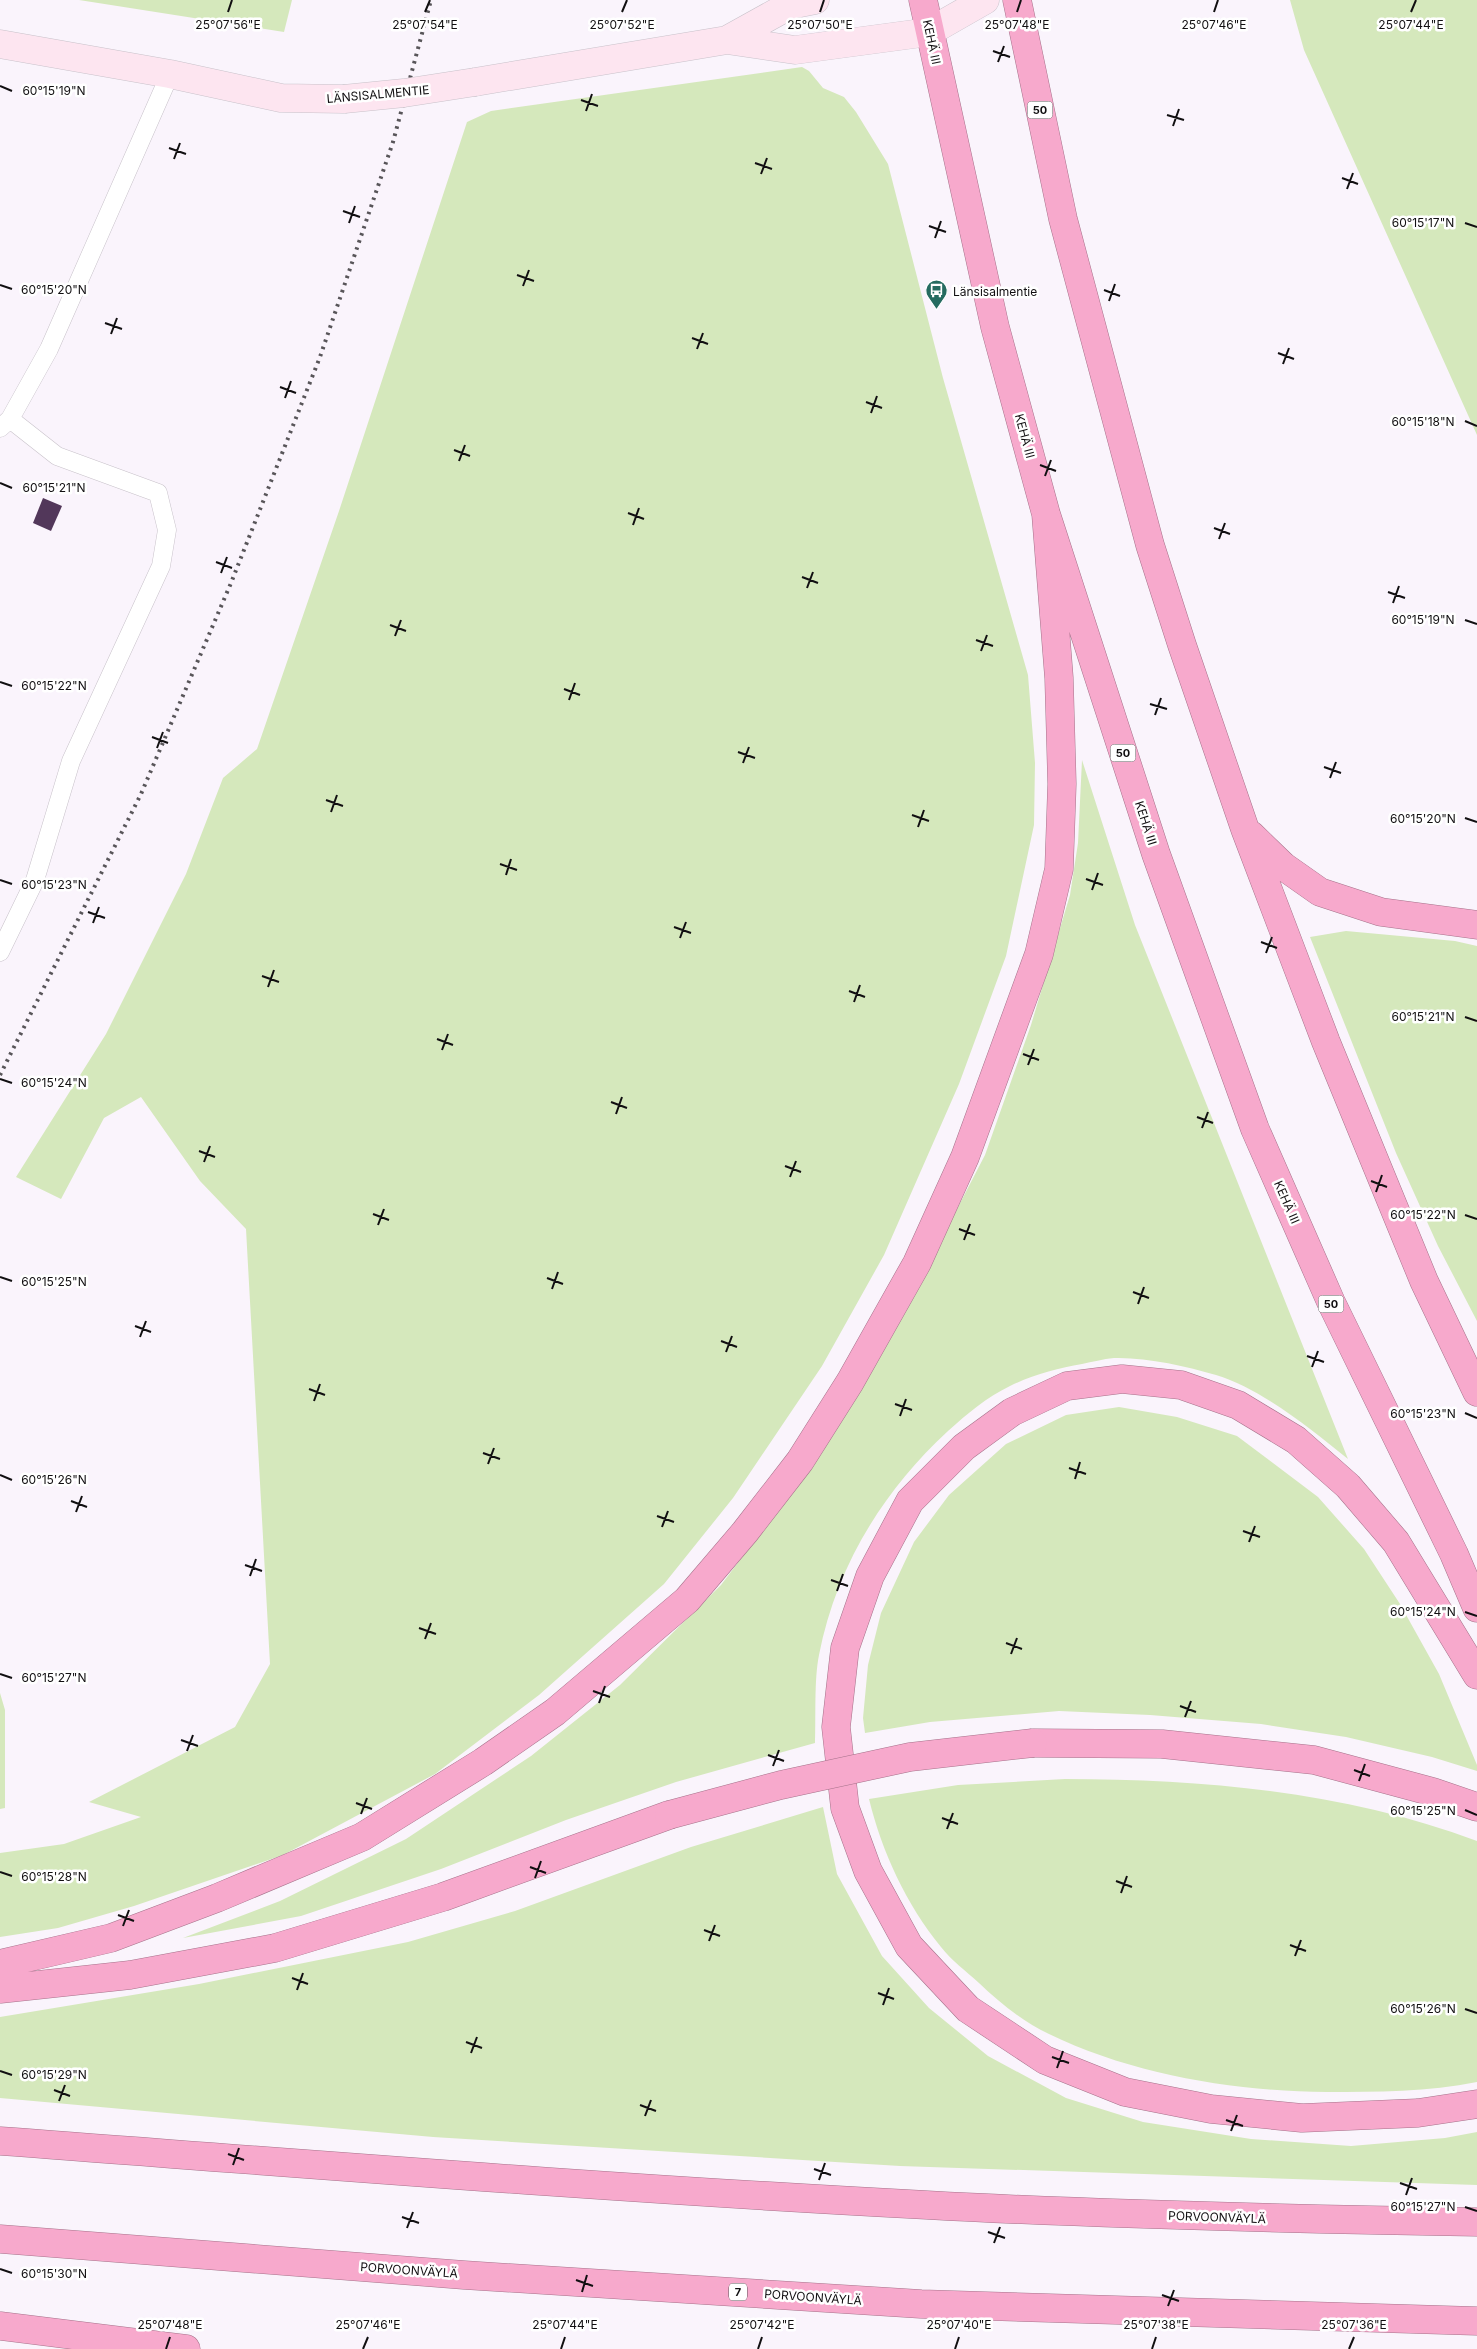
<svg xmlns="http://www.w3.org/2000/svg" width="1477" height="2349" font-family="Inter,sans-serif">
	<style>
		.green { fill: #d5e8bc }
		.building { fill: #52375a }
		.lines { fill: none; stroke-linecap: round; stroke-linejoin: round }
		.lane-casing { stroke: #c8c2ca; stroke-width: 19 }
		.secondary-casing { stroke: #c8c2ca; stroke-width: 29 }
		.highway-casing { stroke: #a6738b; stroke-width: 29 }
		.lane { stroke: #fff; stroke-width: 18 }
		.secondary { stroke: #fde5f0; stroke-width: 28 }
		.highway { stroke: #f7a9cc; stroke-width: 28 }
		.rail { stroke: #585559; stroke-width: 4; stroke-dasharray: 2.5 5; stroke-linecap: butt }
		.secondary-bridge-casing { stroke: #c8c2ca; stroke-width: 29; stroke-linecap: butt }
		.highway-bridge-casing { stroke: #a6738b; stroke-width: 29; stroke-linecap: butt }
		.secondary-bridge { stroke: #fde5f0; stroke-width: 28 }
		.highway-bridge { stroke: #f7a9cc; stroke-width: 28 }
		.ticks { fill: none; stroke: #110f11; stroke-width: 2 }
		.labels { text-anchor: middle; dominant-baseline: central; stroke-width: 5; stroke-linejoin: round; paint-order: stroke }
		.shield { fill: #fff; stroke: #585758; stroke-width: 1 }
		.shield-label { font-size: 11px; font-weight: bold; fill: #110f11 }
		.street-label { font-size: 12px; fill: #110f11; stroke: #fff }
		.poi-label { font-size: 12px; fill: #110f11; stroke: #fff; text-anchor: start }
		.ticks-label { font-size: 12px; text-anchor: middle; fill: #110f11; stroke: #fff; stroke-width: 5; stroke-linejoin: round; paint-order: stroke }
	</style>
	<rect width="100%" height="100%" fill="#faf4fc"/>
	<path class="green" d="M 79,0 L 292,0 L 284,32 Z
		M 1290,0 L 1477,0 L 1477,435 L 1304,50 Z
		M 802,67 L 809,71 L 823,88 L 844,97 L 856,112 L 888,164 L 943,378 L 1028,675 L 1035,763 L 1034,825 L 1006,956 L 959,1084 L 884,1255 L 822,1366 L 733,1498 L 664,1584 L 539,1695 L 435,1774 L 283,1855 L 134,1906 L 58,1928 L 0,1937 L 0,1853 L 64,1844 L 141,1817 L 89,1802 L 235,1727 L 270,1664 L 246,1229 L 200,1181 L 141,1097 L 104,1118 L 61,1199 L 16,1177 L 106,1034 L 186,874 L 223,778 L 257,749 L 339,511 L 467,122 L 491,111 Z
		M 1082,760 L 1135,925 L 1348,1459 C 1311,1429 1262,1389 1216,1375 C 1186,1366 1145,1357 1114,1358 C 1103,1359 1092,1362 1082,1364 C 1058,1368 1032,1375 1010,1386 C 987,1397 967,1414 948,1431 C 883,1491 836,1567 819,1655 C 814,1679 816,1718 815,1743 L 676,1782 L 566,1820 L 441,1869 L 301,1916 L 183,1938 L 280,1901 L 406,1839 L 531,1756 L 620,1685 L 721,1585 L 815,1461 L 901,1317 L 985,1155 L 1031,1025 L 1070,895 L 1078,843 Z
		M 1346,931 L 1455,941 L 1477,946 L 1477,1321 L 1438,1246 L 1396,1153 L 1310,937 Z
		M 1119,1407 L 1177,1417 L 1237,1436 L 1318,1497 L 1364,1549 L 1400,1604 L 1439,1674 L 1477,1765 L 1477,1771 L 1432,1757 L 1346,1737 L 1261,1724 L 1150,1715 L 1059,1711 L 930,1722 L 865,1733 L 863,1718 L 868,1665 L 881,1613 L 914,1542 L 949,1495 L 1006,1444 L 1066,1415 Z
		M 0,1693 L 5,1710 L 5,1808 L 0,1809 Z
		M 1065,1779 C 1205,1779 1346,1792 1477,1841 L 1477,2082 C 1429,2092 1376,2092 1327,2092 C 1233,2091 1134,2075 1049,2034 C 1023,2022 999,2002 979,1983 C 966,1971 951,1960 941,1947 C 906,1904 882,1852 869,1799 L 958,1785 Z
		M 823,1807 L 837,1874 L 882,1956 L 929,2008 L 988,2056 L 1066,2098 L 1143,2122 L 1251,2139 L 1351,2146 L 1445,2138 L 1477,2132 L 1477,2185 L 900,2166 L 433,2137 L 0,2098 L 0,2017 L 199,1984 L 408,1942 L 515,1911 L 691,1847 Z"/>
	<path class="building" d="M 43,498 L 62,506 L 51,531 L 33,523 Z"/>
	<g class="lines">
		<defs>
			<path id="lane" d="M 0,428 L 10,419 L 49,349 L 170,74
				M 0,952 L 35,880 L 71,761 L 161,566 L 167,530 L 158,493 L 57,456 L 10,419"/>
			<path id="secondary" d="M 727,40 L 790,5 L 815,0
				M 0,44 L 170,74 L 281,98 L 344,99
				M 475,82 L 727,40 L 795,50 L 929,32 L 985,0"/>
			<path id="highway" d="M 923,0 L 995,327 L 1046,514 L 1156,854 L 1255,1129 L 1331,1302 L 1454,1554 L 1477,1608
				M 1017,0 L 1063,219 L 1150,545 L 1182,645 L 1245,829 L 1326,1042 L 1424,1281 L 1477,1392
				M 1251,835 L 1283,866 L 1320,892 L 1381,912 L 1477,925
				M 1477,1675 L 1396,1542 L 1348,1486 L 1296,1440 L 1238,1405 L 1181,1385 L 1122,1379 L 1067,1386 L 1012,1412 L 964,1447 L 910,1501 L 870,1576 L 845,1648 L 836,1727 L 845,1808 L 868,1871 L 909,1946 L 968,2009 L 1045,2060 L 1125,2092 L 1211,2109 L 1302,2118 L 1418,2113 L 1477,2104
				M 1033,1743 L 1162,1744 L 1314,1760 L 1433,1792 L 1477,1807
				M 0,1964 L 111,1938 L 217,1898 L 362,1837 L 483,1762 L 555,1712 L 687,1600 L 745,1532 L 800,1461 L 850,1382 L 917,1263 L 965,1157 L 1039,954 L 1059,869 L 1062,784 L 1059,678 L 1046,514
				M 0,1989 L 130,1975 L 275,1948 L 443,1897 L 669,1815
				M 0,2141 C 309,2164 618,2189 927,2205 C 1110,2215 1294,2219 1477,2222
				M 0,2239 L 464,2275 L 921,2304 L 1477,2321
				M 0,2326 L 186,2349"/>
		</defs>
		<use href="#lane" class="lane-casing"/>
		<use href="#secondary" class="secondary-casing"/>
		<use href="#highway" class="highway-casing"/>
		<use href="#lane" class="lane"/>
		<use href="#secondary" class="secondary"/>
		<use href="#highway" class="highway"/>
		<path class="rail" d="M 0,1075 L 141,794 L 231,583 L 320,357 L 393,142 L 431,0"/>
		<defs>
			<path id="secondary-bridge" d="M 344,99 L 404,93 L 475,82"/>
			<path id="highway-bridge" d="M 669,1815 L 781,1785 L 910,1757 L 1033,1743"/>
		</defs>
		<use href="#secondary-bridge" class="secondary-bridge-casing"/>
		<use href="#highway-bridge" class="highway-bridge-casing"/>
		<use href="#secondary-bridge" class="secondary-bridge"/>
		<use href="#highway-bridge" class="highway-bridge"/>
	</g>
	<path class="ticks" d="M 228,12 L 232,0M 425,12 L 430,0M 622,12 L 627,0M 820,12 L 824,0M 1017,12 L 1021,0M 1214,12 L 1218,0M 1411,12 L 1416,0M 993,51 L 1010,57M 998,62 L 1004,46M 0,86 L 12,91M 581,100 L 598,106M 586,111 L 592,94M 1167,115 L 1184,120M 1173,126 L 1179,109M 169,148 L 186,154M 174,159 L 180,143M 755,163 L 772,169M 761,174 L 767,158M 1342,178 L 1358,184M 1347,189 L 1353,173M 343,211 L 360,217M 349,223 L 355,206M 1465,223 L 1477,227M 929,226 L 946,232M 935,238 L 941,221M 517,275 L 534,281M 0,285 L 12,289M 523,286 L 529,270M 1104,290 L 1120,296M 1109,301 L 1115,284M 105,323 L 122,329M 111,334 L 117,318M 692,338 L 708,344M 697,349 L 703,333M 1278,353 L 1294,359M 1283,364 L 1289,348M 280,387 L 296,393M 285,398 L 291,381M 866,402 L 882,408M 871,413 L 877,396M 1465,421 L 1477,426M 454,450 L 470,456M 459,461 L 465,445M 1040,465 L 1056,471M 1045,476 L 1051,460M 0,483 L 12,488M 628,513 L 644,519M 633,525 L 639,508M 1214,528 L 1230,534M 1219,539 L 1225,523M 216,562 L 232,568M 221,573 L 227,557M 802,577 L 818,583M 807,588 L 813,572M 1388,592 L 1405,598M 1393,603 L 1399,586M 1465,620 L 1477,624M 390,625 L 406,631M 395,636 L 401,620M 976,640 L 993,646M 981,651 L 987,635M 0,682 L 12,686M 564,689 L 580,695M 569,700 L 575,683M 1150,704 L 1167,709M 1155,715 L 1161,698M 152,737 L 168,743M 157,748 L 163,732M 738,752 L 755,758M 743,763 L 749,747M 1324,767 L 1341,773M 1330,778 L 1336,762M 326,800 L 343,806M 331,812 L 337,795M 912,815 L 929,821M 1465,818 L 1477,822M 918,827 L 924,810M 500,864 L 517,870M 506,875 L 511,859M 1086,879 L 1103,885M 0,880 L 12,884M 1092,890 L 1098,873M 88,912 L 105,918M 93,923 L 99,907M 674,927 L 691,933M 680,938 L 686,922M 1261,942 L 1277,948M 1266,953 L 1272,937M 262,976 L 279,982M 268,987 L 274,970M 849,991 L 865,997M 854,1002 L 860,985M 1465,1017 L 1477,1021M 437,1039 L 453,1045M 442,1050 L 448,1034M 1023,1054 L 1039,1060M 1028,1065 L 1034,1049M 0,1079 L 12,1083M 611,1102 L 627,1108M 616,1114 L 622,1097M 1197,1117 L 1213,1123M 1202,1128 L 1208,1112M 199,1151 L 215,1157M 204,1162 L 210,1146M 785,1166 L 801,1172M 790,1177 L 796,1161M 1371,1181 L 1387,1187M 1376,1192 L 1382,1175M 373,1214 L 389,1220M 1465,1215 L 1477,1219M 378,1225 L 384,1209M 959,1229 L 975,1235M 964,1240 L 970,1224M 0,1277 L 12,1281M 547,1278 L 563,1284M 552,1289 L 558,1272M 1133,1292 L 1149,1298M 1138,1304 L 1144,1287M 135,1326 L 151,1332M 140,1337 L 146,1321M 721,1341 L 737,1347M 726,1352 L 732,1336M 1307,1356 L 1324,1362M 1312,1367 L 1318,1351M 309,1389 L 325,1395M 314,1401 L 320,1384M 895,1404 L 912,1410M 1465,1413 L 1477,1418M 900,1416 L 906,1399M 483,1453 L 500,1459M 488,1464 L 494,1448M 1069,1468 L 1086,1474M 0,1475 L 12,1480M 1075,1479 L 1080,1462M 71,1501 L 87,1507M 76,1512 L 82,1496M 657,1516 L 674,1522M 662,1527 L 668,1511M 1243,1531 L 1260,1537M 1249,1542 L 1255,1526M 245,1565 L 262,1571M 250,1576 L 256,1559M 831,1580 L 848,1586M 837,1591 L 843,1574M 1465,1612 L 1477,1616M 419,1628 L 436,1634M 425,1639 L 431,1623M 1006,1643 L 1022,1649M 1011,1654 L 1017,1638M 0,1674 L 12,1678M 593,1691 L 610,1697M 599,1703 L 605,1686M 1180,1706 L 1196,1712M 1185,1717 L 1191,1701M 181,1740 L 198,1746M 187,1751 L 193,1735M 768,1755 L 784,1761M 773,1766 L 779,1750M 1354,1770 L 1370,1776M 1359,1781 L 1365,1764M 356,1803 L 372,1809M 1465,1810 L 1477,1815M 361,1814 L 367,1798M 942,1818 L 958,1824M 947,1829 L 953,1813M 530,1867 L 546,1873M 0,1872 L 12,1876M 535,1878 L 541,1861M 1116,1881 L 1132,1887M 1121,1893 L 1127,1876M 118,1915 L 134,1921M 123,1926 L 129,1910M 704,1930 L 720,1936M 709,1941 L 715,1925M 1290,1945 L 1306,1951M 1295,1956 L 1301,1940M 292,1978 L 308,1984M 297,1990 L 303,1973M 878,1993 L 894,1999M 883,2005 L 889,1988M 1465,2009 L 1477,2013M 466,2042 L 482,2048M 471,2053 L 477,2037M 1052,2057 L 1069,2063M 1057,2068 L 1063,2051M 0,2071 L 12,2075M 54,2090 L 70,2096M 59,2101 L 65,2085M 640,2105 L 656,2111M 645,2116 L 651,2100M 1226,2120 L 1243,2126M 1231,2131 L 1237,2115M 228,2154 L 244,2160M 233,2165 L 239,2148M 814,2169 L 831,2175M 819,2180 L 825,2163M 1400,2183 L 1417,2189M 1406,2195 L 1412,2178M 1465,2207 L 1477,2211M 402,2217 L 419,2223M 407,2228 L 413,2212M 988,2232 L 1005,2238M 994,2243 L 1000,2227M 0,2269 L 12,2273M 576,2280 L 593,2286M 582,2292 L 587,2275M 1162,2295 L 1179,2301M 1168,2306 L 1174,2290M 166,2349 L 170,2337M 363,2349 L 368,2337M 561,2349 L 565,2337M 758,2349 L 762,2337M 955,2349 L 959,2337M 1152,2349 L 1156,2337M 1349,2349 L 1354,2337"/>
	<defs>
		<symbol id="bus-pin" viewBox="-11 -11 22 30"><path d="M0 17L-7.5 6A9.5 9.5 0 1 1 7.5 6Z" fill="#256b60" stroke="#fff"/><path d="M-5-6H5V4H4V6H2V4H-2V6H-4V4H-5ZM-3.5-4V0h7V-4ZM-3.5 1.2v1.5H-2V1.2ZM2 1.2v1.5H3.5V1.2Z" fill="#fff"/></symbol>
	</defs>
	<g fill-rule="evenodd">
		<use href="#bus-pin" x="924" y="278" width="25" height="34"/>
	</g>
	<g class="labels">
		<g class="shield">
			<rect x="1027.5" y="101.5" width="25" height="17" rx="4"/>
			<rect x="1110.5" y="744.5" width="25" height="17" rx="4"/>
			<rect x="1318.5" y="1295.5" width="25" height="17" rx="4"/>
			<rect x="729" y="2283.5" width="18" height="17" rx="4"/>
		</g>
		<g class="shield-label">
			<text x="1040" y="110">50</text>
			<text x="1123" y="753">50</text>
			<text x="1331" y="1304">50</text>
			<text x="738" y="2292">7</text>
		</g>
		<g class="street-label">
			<text transform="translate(932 42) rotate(78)">KEHÄ III</text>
			<text transform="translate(378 94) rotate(-5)">LÄNSISALMENTIE</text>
			<text transform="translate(1025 436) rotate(75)">KEHÄ III</text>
			<text transform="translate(1146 823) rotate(72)">KEHÄ III</text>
			<text transform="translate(1287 1202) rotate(66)">KEHÄ III</text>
			<text transform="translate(1217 2217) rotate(2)">PORVOONVÄYLÄ</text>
			<text transform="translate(409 2270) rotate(4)">PORVOONVÄYLÄ</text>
			<text transform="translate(813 2297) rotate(4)">PORVOONVÄYLÄ</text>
		</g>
		<g class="poi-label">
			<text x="953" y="291">Länsisalmentie</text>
		</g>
	</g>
	<g class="ticks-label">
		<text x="228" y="29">25°07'56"E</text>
		<text x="425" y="29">25°07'54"E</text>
		<text x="622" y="29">25°07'52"E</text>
		<text x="820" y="29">25°07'50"E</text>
		<text x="1017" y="29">25°07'48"E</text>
		<text x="1214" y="29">25°07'46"E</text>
		<text x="1411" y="29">25°07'44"E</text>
		<text x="54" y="95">60°15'19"N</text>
		<text x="1423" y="227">60°15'17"N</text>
		<text x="54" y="294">60°15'20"N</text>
		<text x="1423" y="426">60°15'18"N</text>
		<text x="54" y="492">60°15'21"N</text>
		<text x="1423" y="624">60°15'19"N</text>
		<text x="54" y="690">60°15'22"N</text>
		<text x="1423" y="823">60°15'20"N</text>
		<text x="54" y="889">60°15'23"N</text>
		<text x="1423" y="1021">60°15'21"N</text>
		<text x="54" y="1087">60°15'24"N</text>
		<text x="1423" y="1219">60°15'22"N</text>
		<text x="54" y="1286">60°15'25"N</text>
		<text x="1423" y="1418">60°15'23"N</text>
		<text x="54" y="1484">60°15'26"N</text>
		<text x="1423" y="1616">60°15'24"N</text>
		<text x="54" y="1682">60°15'27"N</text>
		<text x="1423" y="1815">60°15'25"N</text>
		<text x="54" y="1881">60°15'28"N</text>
		<text x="1423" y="2013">60°15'26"N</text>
		<text x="54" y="2079">60°15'29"N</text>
		<text x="1423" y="2211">60°15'27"N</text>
		<text x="54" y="2278">60°15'30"N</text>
		<text x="170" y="2329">25°07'48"E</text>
		<text x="368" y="2329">25°07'46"E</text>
		<text x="565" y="2329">25°07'44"E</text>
		<text x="762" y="2329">25°07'42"E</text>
		<text x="959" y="2329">25°07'40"E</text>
		<text x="1156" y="2329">25°07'38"E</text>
		<text x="1354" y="2329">25°07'36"E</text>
	</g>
</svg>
